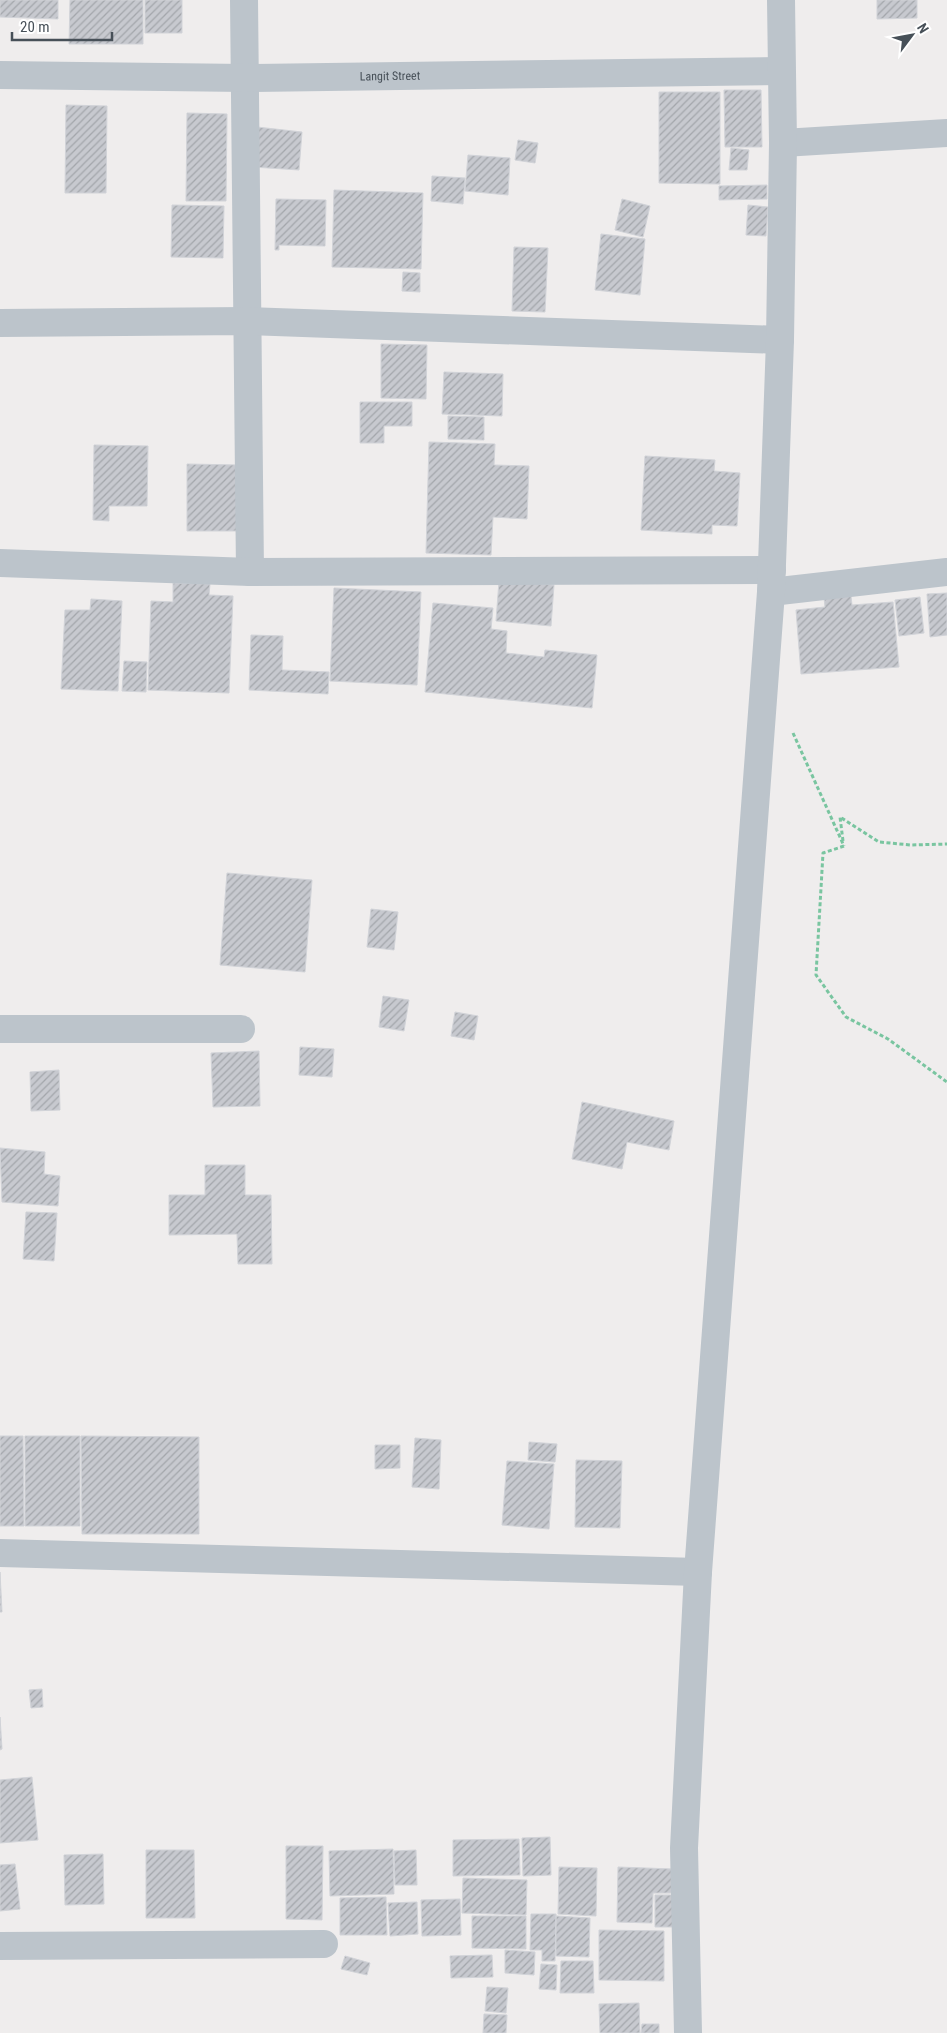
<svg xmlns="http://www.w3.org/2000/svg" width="947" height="2033" font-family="'Roboto Condensed',sans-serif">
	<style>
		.building { fill: url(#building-hatch); stroke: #d1d3d8 }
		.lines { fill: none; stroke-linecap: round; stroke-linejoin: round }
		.path { stroke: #79c5a0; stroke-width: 3; stroke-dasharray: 4 2.5; stroke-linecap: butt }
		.minor { stroke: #bcc4cb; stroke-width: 28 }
		.labels { text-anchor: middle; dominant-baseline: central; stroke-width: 4; stroke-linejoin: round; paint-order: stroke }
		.street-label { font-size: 12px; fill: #475058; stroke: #fff }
	</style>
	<defs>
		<pattern id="building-hatch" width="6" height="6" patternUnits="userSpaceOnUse" patternTransform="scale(1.25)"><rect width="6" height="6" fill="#c7c9cf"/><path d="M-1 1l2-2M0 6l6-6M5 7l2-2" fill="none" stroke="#a3a6ab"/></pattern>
	</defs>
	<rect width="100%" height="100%" fill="#efeded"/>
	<path class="building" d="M 0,0 L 58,0 L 58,19 L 0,17 Z
		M 70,0 L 143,0 L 143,44 L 69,44 Z
		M 145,0 L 182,0 L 182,33 L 145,33 Z
		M 877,0 L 917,0 L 917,18 L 877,19 Z
		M 724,90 L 761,90 L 762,147 L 725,147 Z
		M 659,92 L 720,92 L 720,184 L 659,183 Z
		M 66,105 L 107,106 L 106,193 L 65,193 Z
		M 187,113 L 227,114 L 226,201 L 186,201 Z
		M 257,127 L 302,132 L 299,170 L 253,167 Z
		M 518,140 L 538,143 L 535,163 L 515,160 Z
		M 731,148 L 749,150 L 747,170 L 729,170 Z
		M 468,155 L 510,158 L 508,195 L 465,191 Z
		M 432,176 L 465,178 L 463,204 L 431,201 Z
		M 767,185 L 767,199 L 719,200 L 719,186 Z
		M 334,190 L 423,193 L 421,269 L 332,267 Z
		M 276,199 L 326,200 L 325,246 L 279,245 L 279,250 L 275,250 Z
		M 622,199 L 650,206 L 643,237 L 615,230 Z
		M 172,205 L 224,206 L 223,258 L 171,257 Z
		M 748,205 L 768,207 L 766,236 L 746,235 Z
		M 601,234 L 645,239 L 640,295 L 595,290 Z
		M 514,247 L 548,248 L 545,312 L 512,311 Z
		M 403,272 L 420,273 L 420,292 L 402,291 Z
		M 381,344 L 427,345 L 426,399 L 381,398 Z
		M 444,372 L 503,374 L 502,416 L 442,414 Z
		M 360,402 L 412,402 L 412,426 L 384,426 L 384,443 L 360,443 Z
		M 448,416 L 484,417 L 484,440 L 448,439 Z
		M 429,442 L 495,444 L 494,465 L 529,466 L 527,519 L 493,517 L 491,555 L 426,553 Z
		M 94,445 L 148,446 L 147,506 L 109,506 L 109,521 L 93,520 Z
		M 645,456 L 715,460 L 714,471 L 740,473 L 737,526 L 712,525 L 712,534 L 641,530 Z
		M 187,464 L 238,465 L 238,531 L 187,531 Z
		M 499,581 L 554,585 L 551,626 L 496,621 Z
		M 173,583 L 210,584 L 209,595 L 233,596 L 229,693 L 148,690 L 151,601 L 173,602 Z
		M 850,587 L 852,605 L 893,602 L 899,667 L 801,674 L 796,610 L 825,607 L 823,589 Z
		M 334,588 L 421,592 L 417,685 L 330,681 Z
		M 947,593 L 947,635 L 930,637 L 927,594 Z
		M 920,597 L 924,633 L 899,636 L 895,600 Z
		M 91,599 L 122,601 L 118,691 L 61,689 L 65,610 L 90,610 Z
		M 433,603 L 493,608 L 491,629 L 507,631 L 506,653 L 544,657 L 545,650 L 597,655 L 592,708 L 425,692 Z
		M 251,635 L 283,636 L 282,670 L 329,672 L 328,694 L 249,690 Z
		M 124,661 L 147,662 L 146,692 L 122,691 Z
		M 227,873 L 312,880 L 305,972 L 220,965 Z
		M 371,909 L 398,912 L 394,950 L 367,947 Z
		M 383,996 L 409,1000 L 404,1031 L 379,1027 Z
		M 455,1012 L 478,1016 L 474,1040 L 451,1036 Z
		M 300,1047 L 334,1049 L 332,1077 L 299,1075 Z
		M 259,1051 L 260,1106 L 213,1107 L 211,1053 Z
		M 59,1070 L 60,1110 L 31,1111 L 30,1072 Z
		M 582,1102 L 674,1121 L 669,1150 L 627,1142 L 622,1169 L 572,1159 Z
		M 0,1148 L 45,1152 L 44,1174 L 60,1176 L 58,1206 L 2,1202 Z
		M 205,1165 L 245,1165 L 245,1195 L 271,1195 L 272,1264 L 238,1264 L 237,1234 L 169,1235 L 169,1195 L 205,1195 Z
		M 26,1212 L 57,1213 L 54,1261 L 23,1259 Z
		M 0,1436 L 23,1436 L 24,1526 L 0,1526 Z
		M 25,1436 L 80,1436 L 80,1526 L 25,1526 Z
		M 81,1436 L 199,1437 L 199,1534 L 82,1534 Z
		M 415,1438 L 441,1440 L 439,1489 L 412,1487 Z
		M 529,1442 L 557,1444 L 555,1462 L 528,1460 Z
		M 375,1445 L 400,1445 L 400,1468 L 375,1469 Z
		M 576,1460 L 622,1461 L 620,1528 L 575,1527 Z
		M 507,1461 L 554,1464 L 549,1529 L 502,1525 Z
		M 0,1572 L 2,1612 L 0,1612 Z
		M 42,1689 L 43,1707 L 31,1708 L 29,1690 Z
		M 0,1717 L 2,1749 L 0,1750 Z
		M 32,1777 L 38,1840 L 0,1843 L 0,1780 Z
		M 550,1837 L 551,1875 L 523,1876 L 522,1838 Z
		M 519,1839 L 520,1875 L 453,1876 L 453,1840 Z
		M 286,1846 L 323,1846 L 322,1920 L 286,1919 Z
		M 393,1849 L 394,1894 L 330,1896 L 329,1851 Z
		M 146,1850 L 194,1850 L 195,1918 L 146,1918 Z
		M 416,1850 L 417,1885 L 395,1885 L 394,1851 Z
		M 103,1854 L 104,1904 L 65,1905 L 64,1855 Z
		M 15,1864 L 20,1909 L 0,1911 L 0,1865 Z
		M 559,1867 L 597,1868 L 596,1916 L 558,1914 Z
		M 618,1867 L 673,1869 L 672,1893 L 653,1893 L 652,1923 L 617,1922 Z
		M 463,1878 L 527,1880 L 526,1915 L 462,1913 Z
		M 655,1895 L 674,1895 L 674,1927 L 655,1927 Z
		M 386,1897 L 387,1935 L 340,1935 L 340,1898 Z
		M 460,1899 L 461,1935 L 422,1936 L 421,1900 Z
		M 417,1902 L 418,1934 L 390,1936 L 388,1903 Z
		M 531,1914 L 556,1914 L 555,1961 L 542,1961 L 542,1950 L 530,1950 Z
		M 472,1916 L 526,1916 L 526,1949 L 472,1948 Z
		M 556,1916 L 590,1918 L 589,1957 L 556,1956 Z
		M 599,1930 L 664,1931 L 664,1981 L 599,1980 Z
		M 505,1950 L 535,1952 L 534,1975 L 505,1973 Z
		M 492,1955 L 493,1977 L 451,1978 L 450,1956 Z
		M 345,1956 L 370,1963 L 367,1975 L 341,1969 Z
		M 561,1961 L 593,1961 L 594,1993 L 560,1993 Z
		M 541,1964 L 557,1965 L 556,1990 L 539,1989 Z
		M 487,1987 L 508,1988 L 506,2013 L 485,2011 Z
		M 639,2003 L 640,2033 L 600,2033 L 599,2004 Z
		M 484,2014 L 507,2015 L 506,2033 L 483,2033 Z
		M 642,2024 L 659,2024 L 659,2033 L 641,2033 Z"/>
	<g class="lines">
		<path class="path" d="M 793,733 L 844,846
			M 843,841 L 840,817 L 879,842 L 911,845 L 947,844
			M 844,846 L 823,853 L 816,975 L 846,1017 L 888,1039 L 947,1082"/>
		<g class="minor">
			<path d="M 244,0 L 250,572"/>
			<path id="s1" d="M 0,75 L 245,78 L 781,71"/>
			<path d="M 783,143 L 947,133"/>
			<path d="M 0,323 L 247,321 L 780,340"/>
			<path d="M 0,563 L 250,572 L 772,570"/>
			<path d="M 771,592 L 947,572"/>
			<path d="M 0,1029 L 241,1029"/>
			<path d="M 0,1553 L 698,1572"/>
			<path d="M 0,1946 L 324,1944"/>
			<path d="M 688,2033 L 684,1848 L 698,1572 L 771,592 L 780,340 L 783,143 L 781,0"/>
		</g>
	</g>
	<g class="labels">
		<g class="street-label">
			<text stroke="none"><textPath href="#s1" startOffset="390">Langit Street</textPath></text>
		</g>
	</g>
	<g transform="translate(912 35) rotate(58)" stroke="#ffffff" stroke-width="4" paint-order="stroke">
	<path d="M0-4L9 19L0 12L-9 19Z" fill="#475058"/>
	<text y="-8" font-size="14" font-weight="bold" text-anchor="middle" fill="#475058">N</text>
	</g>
	<path d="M12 32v8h100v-8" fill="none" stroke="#475058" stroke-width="2.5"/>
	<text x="20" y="32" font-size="15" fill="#475058" stroke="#ffffff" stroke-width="4" paint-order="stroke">20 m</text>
</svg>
